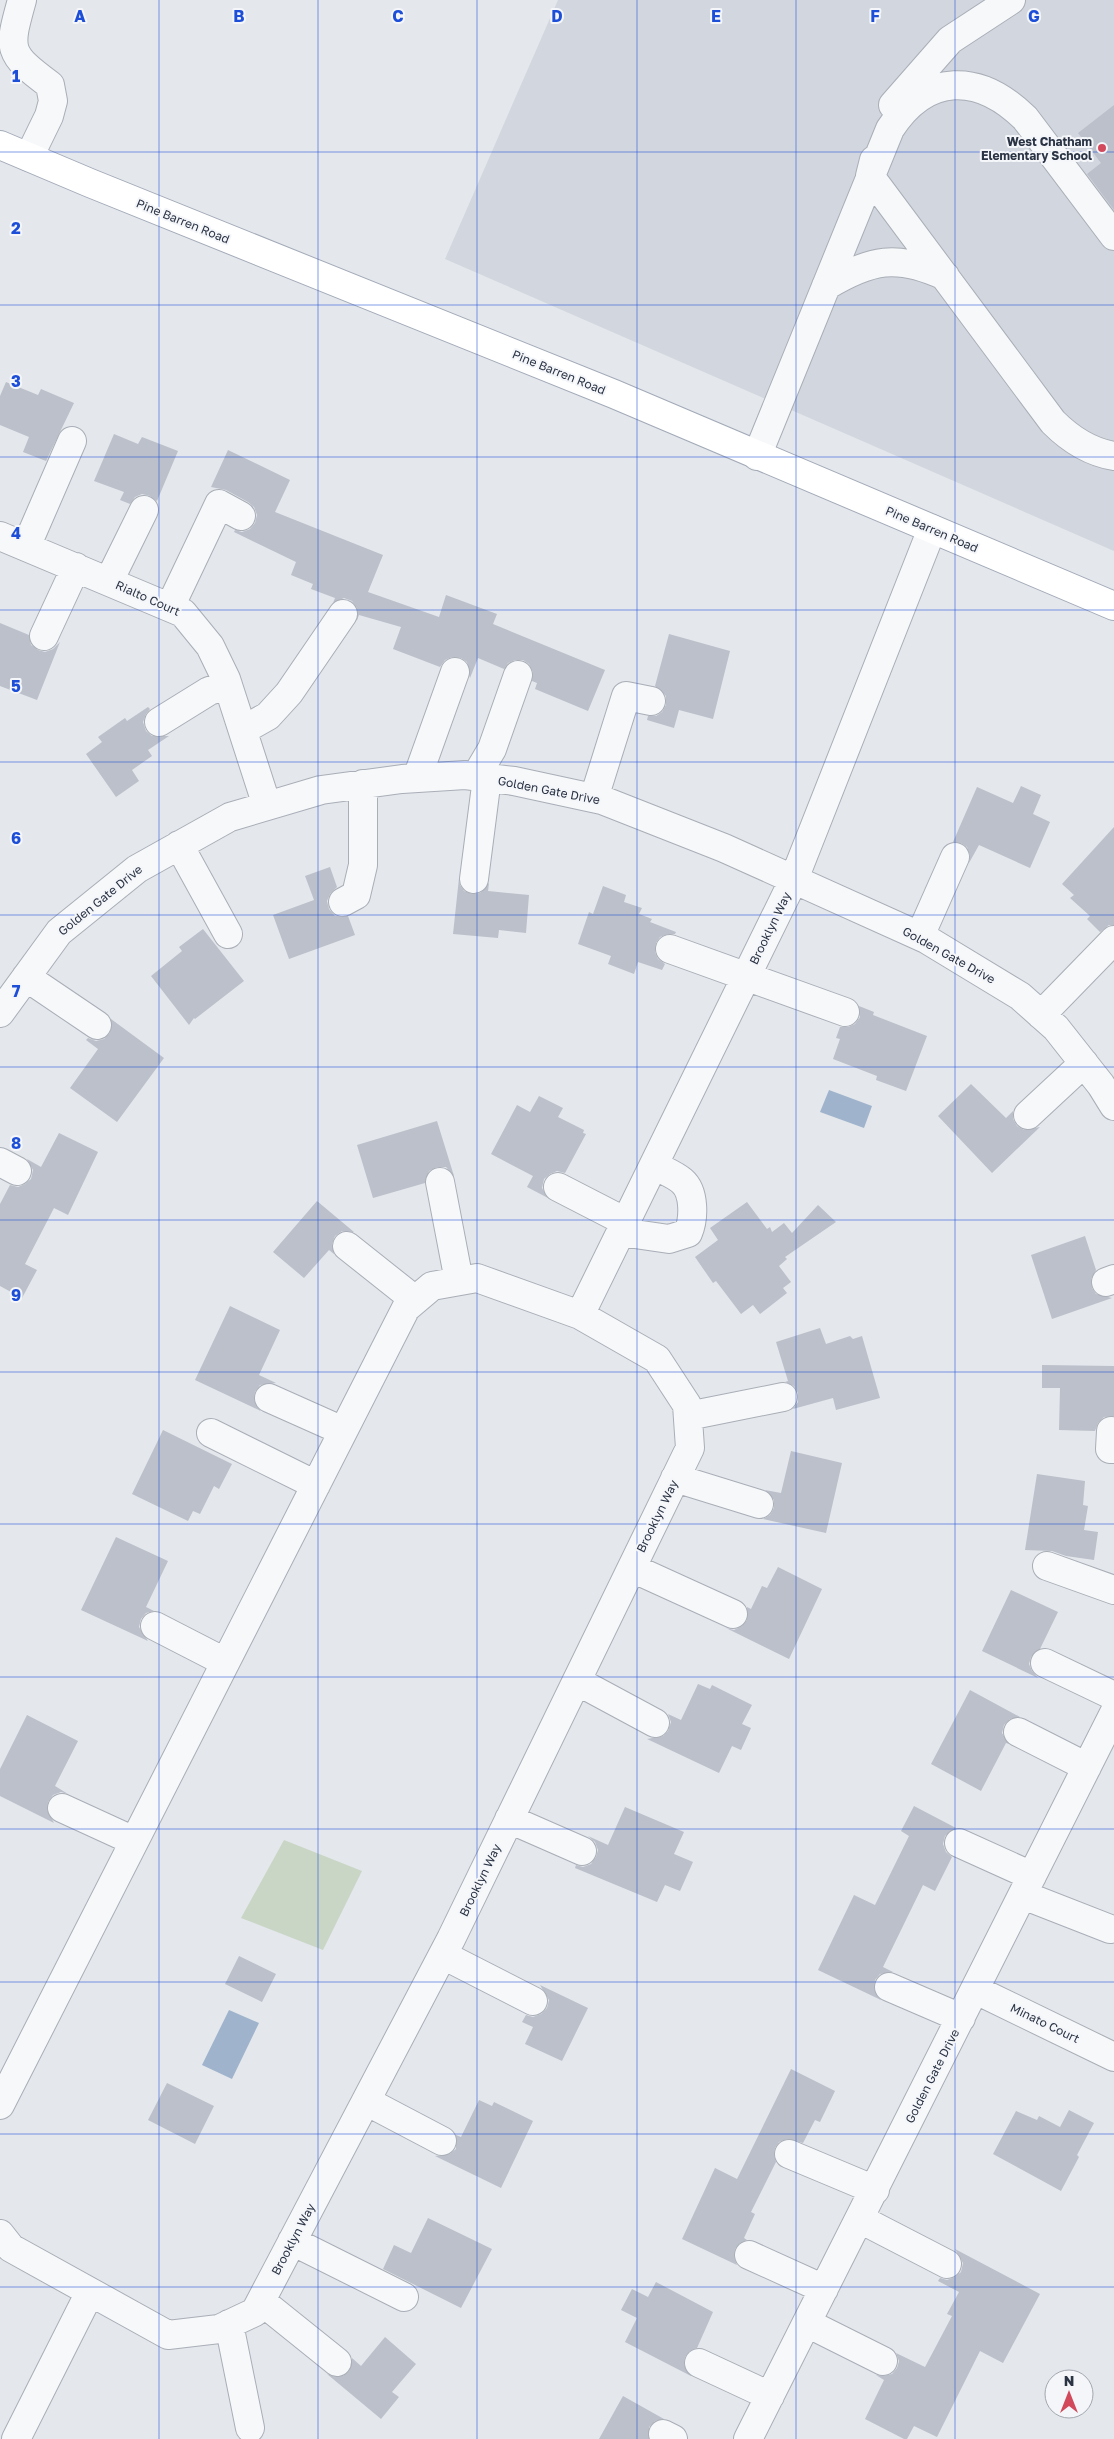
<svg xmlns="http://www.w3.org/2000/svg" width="1114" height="2439" font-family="'Golos Text',sans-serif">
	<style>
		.built { fill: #d2d6de }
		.green { fill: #c9d6c5 }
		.water { fill: #9fb4cc }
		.building { fill: #bbc0ca }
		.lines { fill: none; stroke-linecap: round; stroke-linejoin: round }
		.minor-casing { stroke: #a9aeb7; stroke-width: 30 }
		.major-casing { stroke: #a3abb8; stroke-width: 30 }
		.minor { stroke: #f7f8fa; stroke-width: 28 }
		.major { stroke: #fff; stroke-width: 28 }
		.grid { fill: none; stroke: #1d4ed8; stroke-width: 1; stroke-opacity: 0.55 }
		.poi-dot { fill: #d1495b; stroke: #f4f6f9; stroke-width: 2 }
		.labels { text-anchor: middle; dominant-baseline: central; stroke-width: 4; stroke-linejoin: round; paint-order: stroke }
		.poi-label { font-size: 12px; font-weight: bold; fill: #2b3445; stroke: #f4f6f9; text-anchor: end }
		.street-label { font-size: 12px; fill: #2b3445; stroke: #f4f6f9 }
		.grid-label { font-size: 16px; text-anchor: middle; font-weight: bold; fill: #1d4ed8; stroke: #f4f6f9; stroke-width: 4; stroke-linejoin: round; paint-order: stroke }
	</style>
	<rect width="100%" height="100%" fill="#e4e7ec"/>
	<path class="built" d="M 558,0 L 1114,0 L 1114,551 L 445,259 Z"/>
	<path class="green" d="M 284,1840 L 362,1871 L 323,1950 L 241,1918 Z"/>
	<path class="water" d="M 829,1090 L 872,1106 L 864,1128 L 820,1112 Z
		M 229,2010 L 259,2023 L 232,2079 L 202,2065 Z"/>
	<path class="building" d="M 1114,105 L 1114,210 L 1087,174 L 1101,163 L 1078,133 Z
		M 6,382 L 38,395 L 41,389 L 74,403 L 46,461 L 23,452 L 29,437 L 0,425 L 0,396 Z
		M 114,434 L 138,444 L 142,437 L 178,451 L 157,501 L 150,496 L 142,494 L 135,497 L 130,504 L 120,500 L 124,492 L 94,481 Z
		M 228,450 L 290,480 L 275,512 L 383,555 L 368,592 L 439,617 L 446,595 L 497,614 L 493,624 L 605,670 L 588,711 L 535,689 L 537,683 L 532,681 L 533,672 L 529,664 L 523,660 L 515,660 L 508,663 L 504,669 L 478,658 L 470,678 L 467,662 L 461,658 L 452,657 L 445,660 L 440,667 L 393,649 L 401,627 L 359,615 L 357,620 L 357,608 L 352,601 L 344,598 L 333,603 L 335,598 L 311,589 L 313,584 L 291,575 L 296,562 L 234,532 L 235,530 L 242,532 L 250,529 L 255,523 L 257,515 L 254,507 L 248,502 L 226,490 L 211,487 Z
		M 0,623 L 29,635 L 31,645 L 38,650 L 45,652 L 53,649 L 60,642 L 37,700 L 0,686 Z
		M 669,634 L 730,651 L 713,719 L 679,710 L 674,728 L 647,720 L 648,716 L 656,716 L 662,712 L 666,705 L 666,696 L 655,686 Z
		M 148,707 L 150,709 L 146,714 L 143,722 L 146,731 L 152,736 L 169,736 L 148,750 L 152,756 L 132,770 L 139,781 L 116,797 L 86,754 L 102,742 L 98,737 L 125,718 L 127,721 Z
		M 1021,786 L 1041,795 L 1033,814 L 1050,822 L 1030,868 L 979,845 L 969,863 L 970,855 L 967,847 L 961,843 L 953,842 L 977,787 L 1013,803 Z
		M 1114,827 L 1114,925 L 1109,925 L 1100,932 L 1087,919 L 1090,916 L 1070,898 L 1074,895 L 1062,884 Z
		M 330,867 L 337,887 L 330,894 L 327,901 L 329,909 L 335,916 L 348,916 L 355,935 L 289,959 L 273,915 L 314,900 L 305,876 Z
		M 459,878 L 460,885 L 464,891 L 472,894 L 480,893 L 489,883 L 488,891 L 529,895 L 526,933 L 499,930 L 498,938 L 453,934 Z
		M 603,886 L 626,895 L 624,902 L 642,908 L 639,914 L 652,919 L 650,922 L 676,932 L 675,934 L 668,934 L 660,937 L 656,943 L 655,952 L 658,959 L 665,964 L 662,970 L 638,962 L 634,974 L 608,964 L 611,956 L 578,944 L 589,912 L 593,914 Z
		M 203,929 L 244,981 L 195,1019 L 194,1018 L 189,1025 L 151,976 L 182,951 L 179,947 Z
		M 859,1006 L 874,1012 L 873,1015 L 927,1036 L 906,1091 L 876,1080 L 877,1076 L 833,1059 L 840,1039 L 836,1038 L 840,1027 L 848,1027 L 855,1024 L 860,1017 Z
		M 111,1019 L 164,1058 L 117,1122 L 70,1088 L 98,1049 L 86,1040 L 88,1038 L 96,1041 L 104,1039 L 110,1033 Z
		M 971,1084 L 1006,1118 L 1013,1111 L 1013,1119 L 1017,1126 L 1024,1130 L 1040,1127 L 992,1173 L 938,1116 Z
		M 539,1096 L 563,1108 L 558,1117 L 584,1130 L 583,1133 L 586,1134 L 565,1173 L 557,1171 L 550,1174 L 544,1179 L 542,1188 L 548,1198 L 527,1187 L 533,1176 L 491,1154 L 517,1105 L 530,1112 Z
		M 437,1121 L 454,1176 L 446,1167 L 437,1167 L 429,1171 L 425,1183 L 373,1198 L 357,1145 Z
		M 59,1133 L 98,1152 L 68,1215 L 54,1208 L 25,1264 L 37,1270 L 22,1298 L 0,1286 L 0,1204 L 10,1185 L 18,1187 L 25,1184 L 31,1179 L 33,1170 L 27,1159 L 41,1167 Z
		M 317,1201 L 354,1232 L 342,1231 L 335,1236 L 332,1244 L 334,1254 L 329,1250 L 304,1278 L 273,1252 Z
		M 747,1202 L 767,1229 L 770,1227 L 772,1232 L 784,1223 L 792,1233 L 818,1205 L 836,1222 L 785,1257 L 787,1259 L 779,1266 L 791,1282 L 783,1288 L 787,1293 L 760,1314 L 753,1305 L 741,1314 L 716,1281 L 713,1283 L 695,1257 L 718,1240 L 710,1228 Z
		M 1085,1236 L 1096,1270 L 1091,1279 L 1092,1288 L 1096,1294 L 1112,1298 L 1052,1319 L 1031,1255 Z
		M 230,1306 L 280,1330 L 259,1375 L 276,1383 L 260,1385 L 255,1392 L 254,1400 L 261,1411 L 195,1380 Z
		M 820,1328 L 826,1344 L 850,1336 L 853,1339 L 862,1336 L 880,1398 L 836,1410 L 833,1398 L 793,1409 L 798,1402 L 798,1393 L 794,1386 L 785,1382 L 788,1381 L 776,1342 Z
		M 1042,1365 L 1114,1366 L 1114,1416 L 1104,1417 L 1098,1423 L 1095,1431 L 1059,1430 L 1060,1388 L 1042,1388 Z
		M 163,1430 L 232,1464 L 219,1489 L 214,1486 L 200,1514 L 193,1511 L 188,1521 L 132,1494 Z
		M 791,1451 L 842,1463 L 826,1533 L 763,1519 L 770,1515 L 774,1508 L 774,1500 L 765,1490 L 781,1493 Z
		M 1037,1474 L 1085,1481 L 1083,1505 L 1088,1506 L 1084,1530 L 1098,1532 L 1094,1560 L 1066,1556 L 1052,1551 L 1025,1550 Z
		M 116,1537 L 168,1561 L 146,1607 L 154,1611 L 146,1613 L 141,1619 L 139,1627 L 148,1641 L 81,1610 Z
		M 778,1567 L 822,1589 L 789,1659 L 726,1628 L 734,1630 L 742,1626 L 747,1620 L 747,1607 L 751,1609 L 762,1586 L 767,1588 Z
		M 1011,1590 L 1058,1612 L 1040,1649 L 1031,1657 L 1029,1664 L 1032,1671 L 1038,1678 L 982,1651 Z
		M 698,1684 L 710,1689 L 712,1685 L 752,1705 L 742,1724 L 751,1728 L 741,1750 L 732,1746 L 719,1773 L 647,1739 L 663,1736 L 668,1731 L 671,1722 L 668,1714 L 681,1720 Z
		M 970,1690 L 1020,1717 L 1010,1719 L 1004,1725 L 1002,1733 L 1009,1744 L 1006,1743 L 981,1791 L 931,1764 Z
		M 27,1715 L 78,1741 L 55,1786 L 68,1794 L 61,1792 L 53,1795 L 48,1802 L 47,1810 L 54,1823 L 0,1796 L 0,1769 Z
		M 914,1806 L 956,1828 L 945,1836 L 943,1844 L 946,1852 L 952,1857 L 935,1891 L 923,1885 L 883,1967 L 893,1972 L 880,1974 L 875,1980 L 874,1989 L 881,2000 L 818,1970 L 854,1895 L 875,1905 L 909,1836 L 901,1831 Z
		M 625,1807 L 684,1832 L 674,1854 L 693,1862 L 680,1891 L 665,1885 L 657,1902 L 575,1868 L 576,1865 L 583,1867 L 591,1864 L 596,1857 L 598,1850 L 595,1842 L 588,1836 L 608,1845 Z
		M 239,1956 L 276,1974 L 262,2002 L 225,1984 Z
		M 540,1985 L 588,2008 L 562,2061 L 525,2044 L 533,2027 L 522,2022 L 526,2015 L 533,2017 L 541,2014 L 547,2008 L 549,2000 Z
		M 791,2069 L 835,2091 L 820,2122 L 815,2120 L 803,2143 L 787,2139 L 779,2142 L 775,2148 L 774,2155 L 776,2162 L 751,2212 L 755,2214 L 744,2238 L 747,2240 L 740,2243 L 735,2249 L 734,2257 L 737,2265 L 682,2239 L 715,2168 L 737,2179 Z
		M 167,2083 L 214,2106 L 195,2144 L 148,2120 Z
		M 479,2100 L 492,2106 L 494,2102 L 533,2121 L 501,2188 L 435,2156 L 450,2154 L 456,2149 L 456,2135 L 461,2137 Z
		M 1069,2110 L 1094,2123 L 1077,2155 L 1079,2157 L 1061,2191 L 993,2154 L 1016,2111 L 1037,2120 L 1039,2116 L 1060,2127 Z
		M 428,2218 L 492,2249 L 461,2308 L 383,2269 L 394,2245 L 411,2253 Z
		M 955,2249 L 1040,2294 L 1003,2363 L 980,2351 L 937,2437 L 914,2426 L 907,2439 L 904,2439 L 865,2419 L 884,2380 L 876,2375 L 884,2376 L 892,2374 L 897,2368 L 899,2361 L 896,2353 L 925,2367 L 952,2316 L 947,2314 L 959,2292 L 938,2281 L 940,2278 L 947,2280 L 955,2277 L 961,2272 L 963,2263 Z
		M 656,2282 L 713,2312 L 697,2348 L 690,2351 L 685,2357 L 684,2365 L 691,2376 L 625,2342 L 637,2318 L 621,2310 L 632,2289 L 648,2297 Z
		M 385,2337 L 416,2364 L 392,2392 L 399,2397 L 381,2419 L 327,2374 L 335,2377 L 343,2376 L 349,2371 L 352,2358 L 361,2366 Z
		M 623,2396 L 664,2419 L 655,2421 L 649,2427 L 649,2439 L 599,2439 Z"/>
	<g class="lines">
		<defs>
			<path id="minor" d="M 22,0 C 8,50 7,53 50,85 L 53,101 L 49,116 L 29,157
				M 893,105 L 950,40 L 1011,0
				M 874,160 L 870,176 L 1053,422 C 1070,439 1090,452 1114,456
				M 826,286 C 871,259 897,254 945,276
				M 757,456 L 890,129 C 927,72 979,73 1025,118 L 1114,236
				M 0,536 L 183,613 L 210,646 L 226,679 L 267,806
				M 26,547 L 72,441
				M 109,581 L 144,510
				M 170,607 L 219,504 L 241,516
				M 44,636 L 76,567
				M 159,722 L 209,691 L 228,685
				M 243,730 L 268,716 L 289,693 L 343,614
				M 476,776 L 492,749 L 518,675
				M 417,778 L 455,672
				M 594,798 L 626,696 L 651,701
				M 179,845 L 228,934
				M 474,879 L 487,778
				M 343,902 L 356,895 L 363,865 L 363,784
				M 920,936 L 955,857
				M 670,949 L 845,1012
				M 26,977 L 97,1025
				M 0,1013 L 59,932 L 137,869 L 230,817 L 321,790 L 402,779 L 465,775 L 514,781 L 602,800 L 724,848 L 926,939 L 1020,996 L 1056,1028 L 1101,1085 L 1114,1106
				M 1041,1015 L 1114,940
				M 1028,1115 L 1084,1063
				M 0,1162 L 17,1171
				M 440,1182 L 459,1281
				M 558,1187 L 626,1222
				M 621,1232 L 669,1239 L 688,1233 C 694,1219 695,1192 682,1181 C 674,1174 662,1170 654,1165
				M 347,1246 L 415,1300
				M 1106,1282 L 1114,1279
				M 580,1315 L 794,879 L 932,529
				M 269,1398 L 343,1431
				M 688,1416 L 783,1397
				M 1111,1431 L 1110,1449 L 1114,1449
				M 211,1433 L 316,1485
				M 675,1478 L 759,1504
				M 1047,1566 L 1114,1590
				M 632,1568 L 733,1614
				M 155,1626 L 225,1662
				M 1045,1663 L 1114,1696
				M 577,1681 L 655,1723
				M 1018,1732 L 1087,1767
				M 62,1808 L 134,1841
				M 509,1819 L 582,1851
				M 959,1843 L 1032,1876
				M 1023,1895 L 1110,1929
				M 443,1955 L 533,2001
				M 889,1987 L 961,2018
				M 976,1990 L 1114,2057
				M 366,2101 L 442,2141
				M 0,2105 L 406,1308 L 432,1286 L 477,1278 L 580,1315 L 657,1359 L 687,1405 L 690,1448 L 451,1939 L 255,2312 L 219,2329 L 168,2335 L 11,2248 L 0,2234
				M 789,2154 L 875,2190
				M 860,2219 L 947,2264
				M 292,2241 L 404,2297
				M 749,2255 L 824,2289
				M 261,2301 L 337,2362
				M 807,2323 L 883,2361
				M 229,2324 L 250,2428
				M 699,2363 L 770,2396
				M 663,2434 L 673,2439
				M 16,2439 L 90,2292
				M 748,2439 L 1114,1713"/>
			<path id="major" d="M 0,145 L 90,183 L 614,394 L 1114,606"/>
		</defs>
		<use href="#minor" class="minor-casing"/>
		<use href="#major" class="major-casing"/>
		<use href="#minor" class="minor"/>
		<use href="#major" class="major"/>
	</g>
	<path class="grid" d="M 159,0 L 159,2439M 318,0 L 318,2439M 477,0 L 477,2439M 637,0 L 637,2439M 796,0 L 796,2439M 955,0 L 955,2439M 0,152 L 1114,152M 0,305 L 1114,305M 0,457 L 1114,457M 0,610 L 1114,610M 0,762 L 1114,762M 0,915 L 1114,915M 0,1067 L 1114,1067M 0,1220 L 1114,1220M 0,1372 L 1114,1372M 0,1524 L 1114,1524M 0,1677 L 1114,1677M 0,1829 L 1114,1829M 0,1982 L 1114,1982M 0,2134 L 1114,2134M 0,2287 L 1114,2287"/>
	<circle class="poi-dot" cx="1102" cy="148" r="5"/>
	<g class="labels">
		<g class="poi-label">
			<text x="1092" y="141">West Chatham<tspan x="1092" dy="14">Elementary School</tspan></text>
		</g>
		<g class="street-label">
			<text transform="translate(183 221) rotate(22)">Pine Barren Road</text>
			<text transform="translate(559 372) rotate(22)">Pine Barren Road</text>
			<text transform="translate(932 529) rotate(23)">Pine Barren Road</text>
			<text transform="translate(148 598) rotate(24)">Rialto Court</text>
			<text transform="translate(549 790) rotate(11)">Golden Gate Drive</text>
			<text transform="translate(100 900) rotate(-39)">Golden Gate Drive</text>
			<text transform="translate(770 928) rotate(-64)">Brooklyn Way</text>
			<text transform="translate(949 955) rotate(29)">Golden Gate Drive</text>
			<text transform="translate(657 1516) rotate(-64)">Brooklyn Way</text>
			<text transform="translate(480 1880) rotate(-64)">Brooklyn Way</text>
			<text transform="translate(1045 2023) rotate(26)">Minato Court</text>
			<text transform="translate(932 2076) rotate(-63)">Golden Gate Drive</text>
			<text transform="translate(293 2239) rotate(-62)">Brooklyn Way</text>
		</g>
	</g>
	<g class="grid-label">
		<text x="80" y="22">A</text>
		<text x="239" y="22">B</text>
		<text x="398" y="22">C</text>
		<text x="557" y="22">D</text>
		<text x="716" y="22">E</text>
		<text x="875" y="22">F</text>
		<text x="1034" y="22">G</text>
		<text x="16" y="82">1</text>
		<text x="16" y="234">2</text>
		<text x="16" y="387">3</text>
		<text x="16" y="539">4</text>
		<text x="16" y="692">5</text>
		<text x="16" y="844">6</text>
		<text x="16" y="997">7</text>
		<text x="16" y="1149">8</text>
		<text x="16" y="1301">9</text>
	</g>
	<g transform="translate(1069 2394)"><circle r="24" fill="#f4f6f9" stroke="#a4a8b1"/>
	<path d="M0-4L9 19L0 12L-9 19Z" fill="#d1495b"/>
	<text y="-8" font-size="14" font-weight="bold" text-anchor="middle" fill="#2b3445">N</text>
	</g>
</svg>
